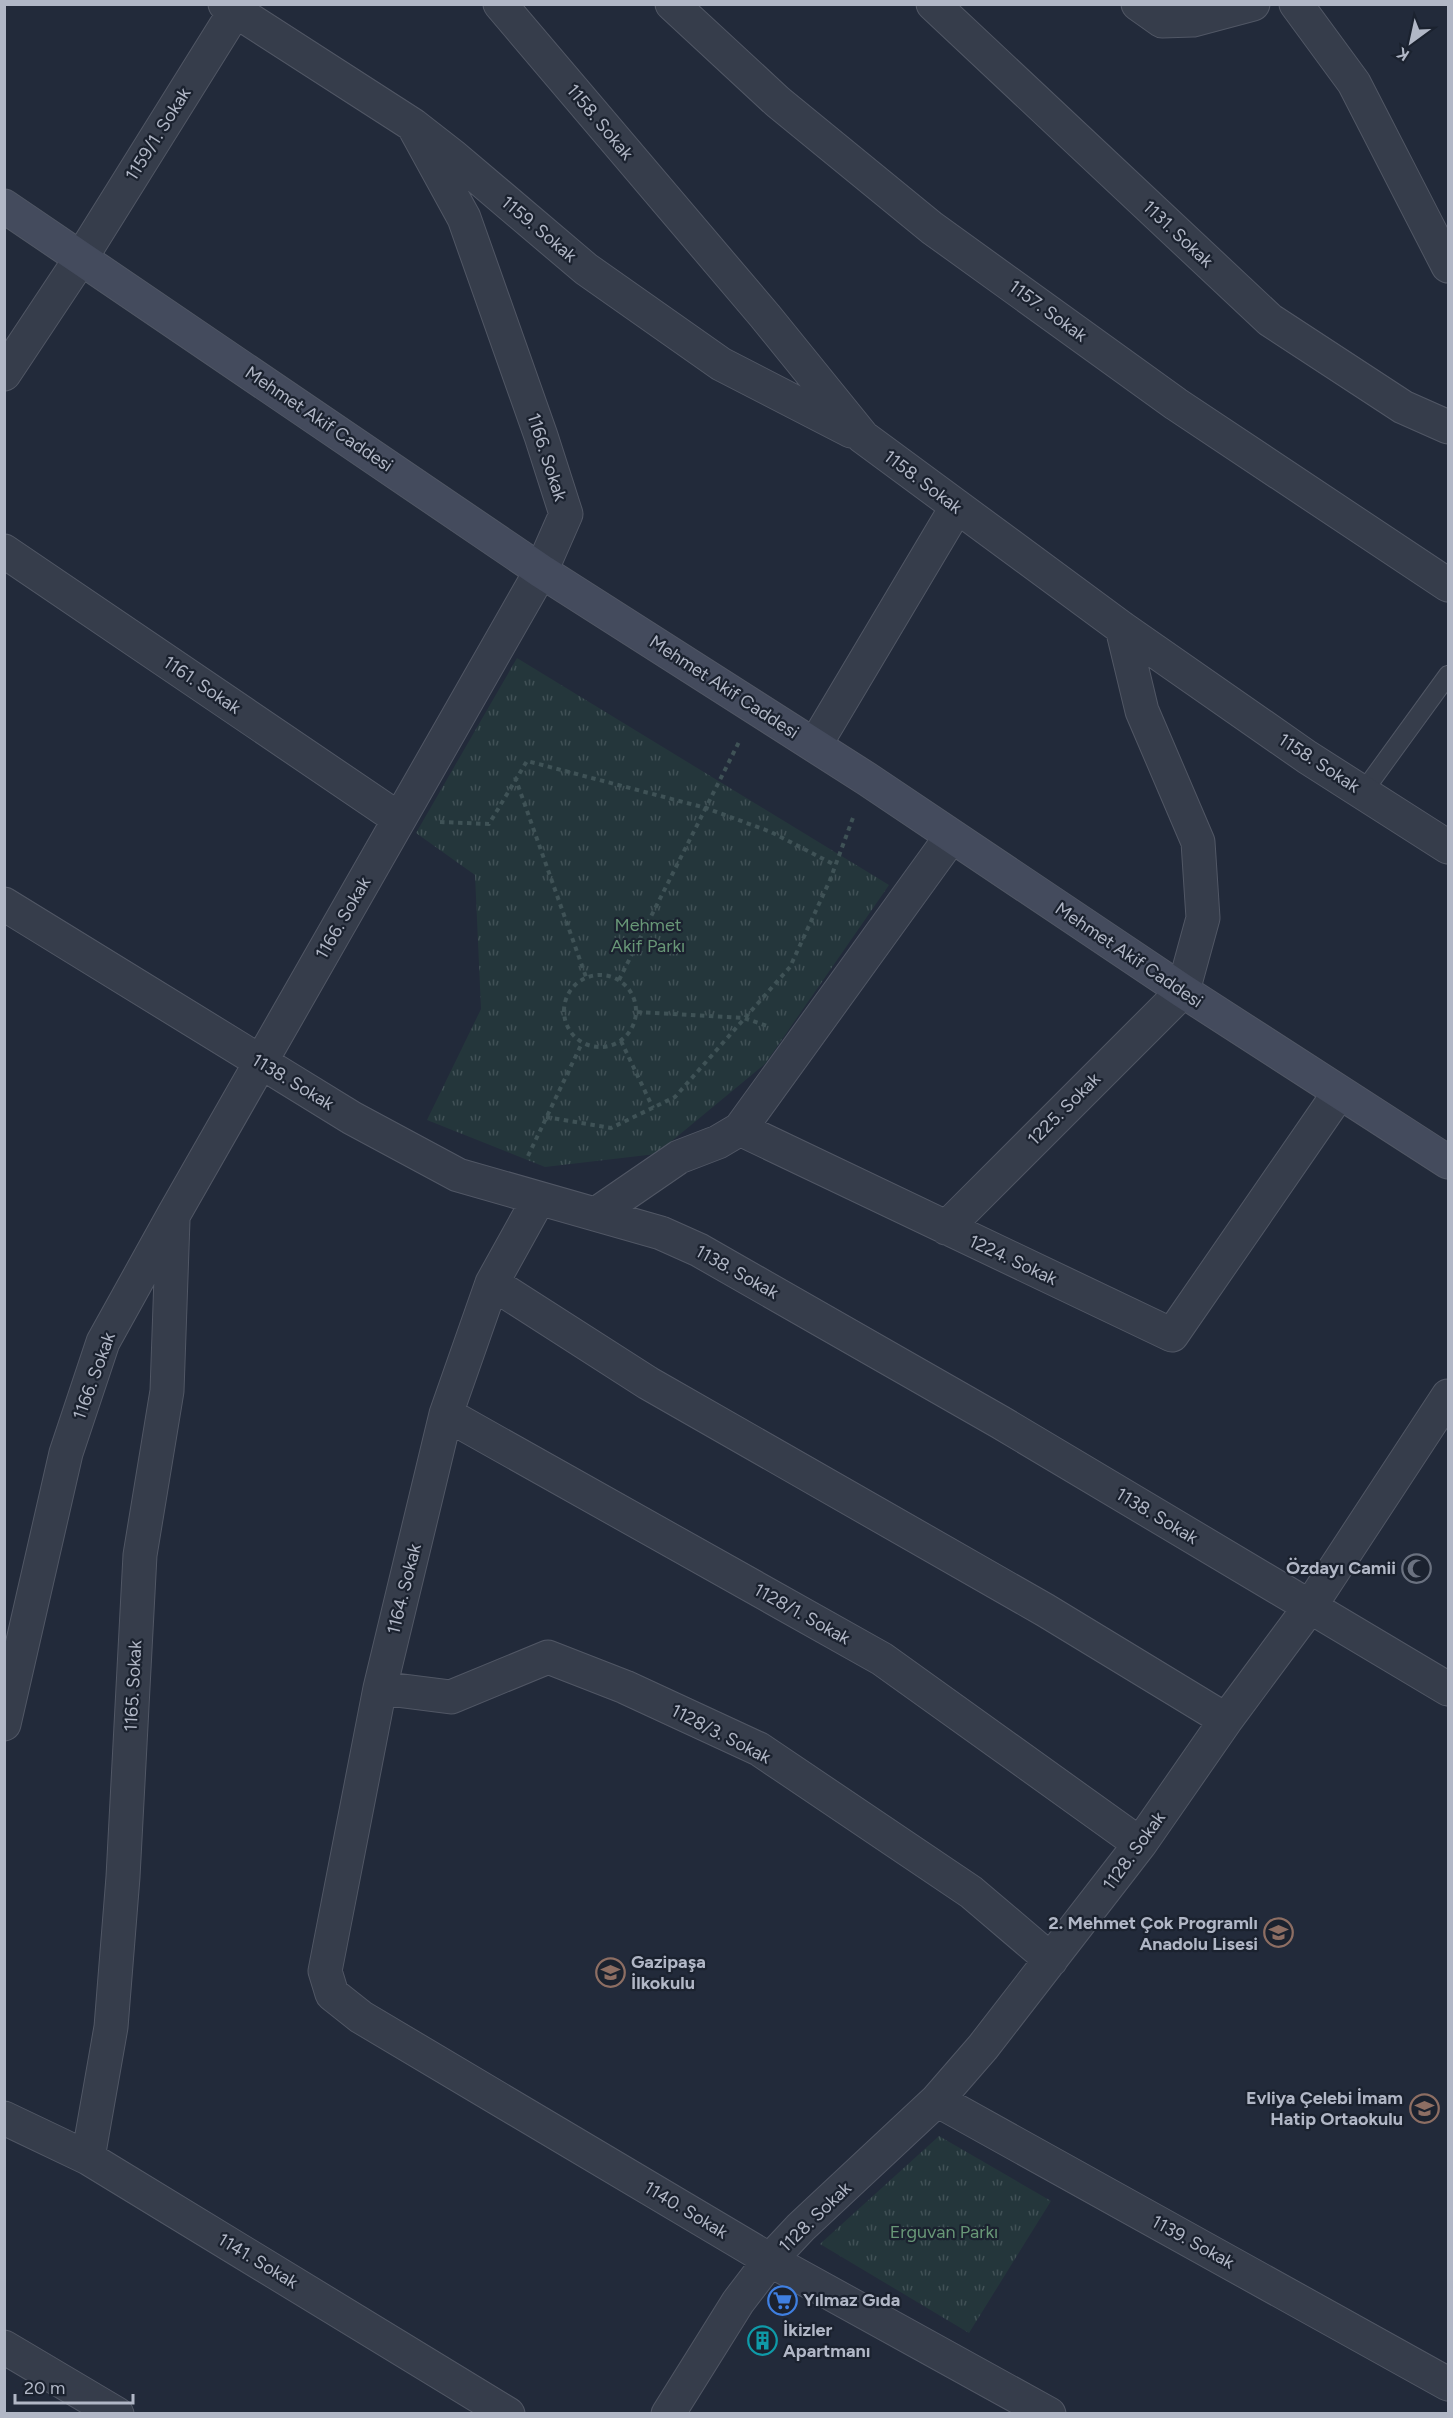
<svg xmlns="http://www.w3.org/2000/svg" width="1453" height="2418" font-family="Figtree,sans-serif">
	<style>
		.park { fill: url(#park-tufts) }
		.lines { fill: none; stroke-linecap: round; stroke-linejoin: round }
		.service-casing { stroke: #515765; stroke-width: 20 }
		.minor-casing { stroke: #515765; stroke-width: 35 }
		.secondary-casing { stroke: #515765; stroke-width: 35 }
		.path { stroke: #3f5256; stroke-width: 4; stroke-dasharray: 4.5 4.5; stroke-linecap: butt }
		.service { stroke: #363d4b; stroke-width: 18 }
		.minor { stroke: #363d4b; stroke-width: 33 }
		.secondary { stroke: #444b5d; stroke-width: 33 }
		.labels { text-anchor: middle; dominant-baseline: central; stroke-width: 4.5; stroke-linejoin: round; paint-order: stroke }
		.street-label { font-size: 18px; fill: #b1b7c6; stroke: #1b222f }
		.park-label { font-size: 18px; fill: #689777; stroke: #1b222f }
		.poi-label { font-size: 18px; font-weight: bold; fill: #b1b7c6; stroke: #1b222f; text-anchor: end }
	</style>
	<defs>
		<pattern id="park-tufts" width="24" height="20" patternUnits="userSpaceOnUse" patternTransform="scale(1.5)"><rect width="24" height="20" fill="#24363b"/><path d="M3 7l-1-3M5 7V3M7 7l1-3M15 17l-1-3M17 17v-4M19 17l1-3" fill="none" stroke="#415156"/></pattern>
	</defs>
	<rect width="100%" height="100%" fill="#222a3a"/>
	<path class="park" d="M 517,658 L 889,885 L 765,1064 L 656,1154 L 545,1167 L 427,1120 L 481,1009 L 475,875 L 416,833 Z
		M 939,2136 L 1051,2201 L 969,2333 L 820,2244 Z"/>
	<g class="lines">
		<defs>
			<path id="service" d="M 1363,792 L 1448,675"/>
			<path id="minor" d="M 225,4 L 413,125 L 454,157 L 586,269 L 721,364 L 851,431
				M 500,4 L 765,316 L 863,437 L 1122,628 L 1307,757 L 1448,847
				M 672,4 L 778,102 L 932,228 L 1176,404 L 1448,585
				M 933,4 L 1270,320 L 1403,407 L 1448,427
				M 1138,4 L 1162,21 L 1193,20 L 1253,4
				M 1296,4 L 1354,83 L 1448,266
				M 4,374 L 81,258 L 235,11
				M 4,551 L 399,819
				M 815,745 L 956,508
				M 4,904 L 352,1118 L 458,1175 L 661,1233 L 699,1250 L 1000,1422 L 1448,1689
				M 740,1129 L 1172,1335 L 1339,1093
				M 538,1200 L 492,1283 L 446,1414 L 380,1688 L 325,1971 L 332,1994 L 361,2017 L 770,2260 L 1049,2414
				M 596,1214 L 679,1157 L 718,1142 L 740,1129 L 951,837
				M 946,1228 L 1183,991 L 1203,918 L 1198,842 L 1142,711 L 1122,628
				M 492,1283 L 648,1383 L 1045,1610 L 1226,1720
				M 446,1414 L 882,1659 L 1140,1844
				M 380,1688 L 451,1697 L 548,1657 L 625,1687 L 759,1749 L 971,1892 L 1051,1960
				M 4,1724 L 66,1453 L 103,1342 L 174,1214 L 541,571 L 566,514 L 541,436 L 464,218 L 413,125
				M 937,2100 L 1448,2384
				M 4,2118 L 88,2158 L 508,2414
				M 88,2158 L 111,2027 L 123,1877 L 140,1555 L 167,1391 L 173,1220
				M 4,2347 L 117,2414
				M 668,2414 L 738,2302 L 770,2260 L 801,2227 L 937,2100 L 983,2047 L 1140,1844 L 1226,1720 L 1309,1608 L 1448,1396"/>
			<path id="secondary" d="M 4,206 L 541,571 L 867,779 L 1183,991 L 1448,1162"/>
		</defs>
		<use href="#service" class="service-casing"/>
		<use href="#minor" class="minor-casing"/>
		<use href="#secondary" class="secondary-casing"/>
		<path class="path" d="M 515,777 L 586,977
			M 440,822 L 489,824 L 527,761 L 706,808 L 771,832 L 835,865
			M564 1011a36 36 0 1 1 72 0a36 36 0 1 1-72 0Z
			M 619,980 L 739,742
			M 637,1012 L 744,1018 L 770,1027
			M 621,1041 L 653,1108
			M 546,1117 L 611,1128 L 675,1097 L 790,967 L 830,880 L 854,815
			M 528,1156 L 582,1043"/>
		<use href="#service" class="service"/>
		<use href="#minor" class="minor"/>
		<use href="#secondary" class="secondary"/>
	</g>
	<defs>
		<symbol id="mosque-ring" viewBox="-11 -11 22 22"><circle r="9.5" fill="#1b222f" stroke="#6b7280" stroke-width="1.5"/><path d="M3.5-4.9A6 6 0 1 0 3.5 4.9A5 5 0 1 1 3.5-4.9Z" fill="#6b7280"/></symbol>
		<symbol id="school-ring" viewBox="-11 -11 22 22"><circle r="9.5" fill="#1b222f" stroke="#8d6e63" stroke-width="1.5"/><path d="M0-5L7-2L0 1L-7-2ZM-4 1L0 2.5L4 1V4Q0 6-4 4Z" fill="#8d6e63"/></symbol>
		<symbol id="supermarket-ring" viewBox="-11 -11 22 22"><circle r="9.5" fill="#1b222f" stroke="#3f7fe0" stroke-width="1.5"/><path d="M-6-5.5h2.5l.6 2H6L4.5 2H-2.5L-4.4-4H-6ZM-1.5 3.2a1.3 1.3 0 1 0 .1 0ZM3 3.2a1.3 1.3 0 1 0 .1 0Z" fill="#3f7fe0"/></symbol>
		<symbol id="building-ring" viewBox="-11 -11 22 22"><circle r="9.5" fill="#1b222f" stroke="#0f9aa8" stroke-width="1.5"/><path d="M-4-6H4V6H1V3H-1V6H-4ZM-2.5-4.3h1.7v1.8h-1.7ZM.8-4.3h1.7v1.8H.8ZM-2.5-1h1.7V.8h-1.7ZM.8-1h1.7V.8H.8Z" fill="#0f9aa8"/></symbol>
	</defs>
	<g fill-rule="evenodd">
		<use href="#mosque-ring" x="1400" y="1552" width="33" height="33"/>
		<use href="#school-ring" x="1262" y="1916" width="33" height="33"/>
		<use href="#school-ring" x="594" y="1956" width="33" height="33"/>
		<use href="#school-ring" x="1408" y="2092" width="33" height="33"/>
		<use href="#supermarket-ring" x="766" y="2284" width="33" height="33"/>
		<use href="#building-ring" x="746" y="2324" width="33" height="33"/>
	</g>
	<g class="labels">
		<g class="street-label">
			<text transform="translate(600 122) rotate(50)">1158. Sokak</text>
			<text transform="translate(158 134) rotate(-58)">1159/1. Sokak</text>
			<text transform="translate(539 229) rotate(40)">1159. Sokak</text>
			<text transform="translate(1178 234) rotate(43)">1131. Sokak</text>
			<text transform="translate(1048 311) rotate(36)">1157. Sokak</text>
			<text transform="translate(319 419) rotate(34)">Mehmet Akif Caddesi</text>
			<text transform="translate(547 457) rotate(72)">1166. Sokak</text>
			<text transform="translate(923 482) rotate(37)">1158. Sokak</text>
			<text transform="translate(202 685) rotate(34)">1161. Sokak</text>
			<text transform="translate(724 687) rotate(33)">Mehmet Akif Caddesi</text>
			<text transform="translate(1319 763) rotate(33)">1158. Sokak</text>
			<text transform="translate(343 918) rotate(-60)">1166. Sokak</text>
			<text transform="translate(1129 955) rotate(34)">Mehmet Akif Caddesi</text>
			<text transform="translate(293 1082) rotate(31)">1138. Sokak</text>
			<text transform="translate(1064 1109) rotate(-45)">1225. Sokak</text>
			<text transform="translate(1013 1260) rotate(25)">1224. Sokak</text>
			<text transform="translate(737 1272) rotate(29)">1138. Sokak</text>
			<text transform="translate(94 1376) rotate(-70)">1166. Sokak</text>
			<text transform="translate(1157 1516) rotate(31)">1138. Sokak</text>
			<text transform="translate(404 1589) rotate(-76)">1164. Sokak</text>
			<text transform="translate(802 1614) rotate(29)">1128/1. Sokak</text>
			<text transform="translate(133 1686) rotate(-87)">1165. Sokak</text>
			<text transform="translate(721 1734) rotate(27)">1128/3. Sokak</text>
			<text transform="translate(1134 1851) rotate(-54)">1128. Sokak</text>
			<text transform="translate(686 2210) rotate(31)">1140. Sokak</text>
			<text transform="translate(815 2217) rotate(-44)">1128. Sokak</text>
			<text transform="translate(1193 2242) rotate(29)">1139. Sokak</text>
			<text transform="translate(258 2261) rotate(31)">1141. Sokak</text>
		</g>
		<g class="park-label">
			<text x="648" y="925">Mehmet<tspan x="648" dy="21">Akif Parkı</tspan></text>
			<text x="944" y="2232">Erguvan Parkı</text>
		</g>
		<g class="poi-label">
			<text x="1396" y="1568">Özdayı Camii</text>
			<text x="1258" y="1923">2. Mehmet Çok Programlı<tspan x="1258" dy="21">Anadolu Lisesi</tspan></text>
			<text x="631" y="1962" text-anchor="start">Gazipaşa<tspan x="631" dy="21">İlkokulu</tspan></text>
			<text x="1403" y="2098">Evliya Çelebi İmam<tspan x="1403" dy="21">Hatip Ortaokulu</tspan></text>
			<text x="803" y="2300" text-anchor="start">Yılmaz Gıda</text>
			<text x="783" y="2330" text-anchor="start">İkizler<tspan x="783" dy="21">Apartmanı</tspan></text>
		</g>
	</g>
	<rect width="1453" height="2418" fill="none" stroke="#b1b7c6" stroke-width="12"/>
	<g transform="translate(1411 42) rotate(213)" stroke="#1b222f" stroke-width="4.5" paint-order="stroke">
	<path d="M0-4.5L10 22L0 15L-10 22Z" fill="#b1b7c6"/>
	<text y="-9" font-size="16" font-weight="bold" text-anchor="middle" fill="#b1b7c6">K</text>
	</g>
	<path d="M15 2394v9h118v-9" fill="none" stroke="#b1b7c6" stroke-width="3"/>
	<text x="24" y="2394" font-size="18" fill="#b1b7c6" stroke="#1b222f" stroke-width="4.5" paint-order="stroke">20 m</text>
</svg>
